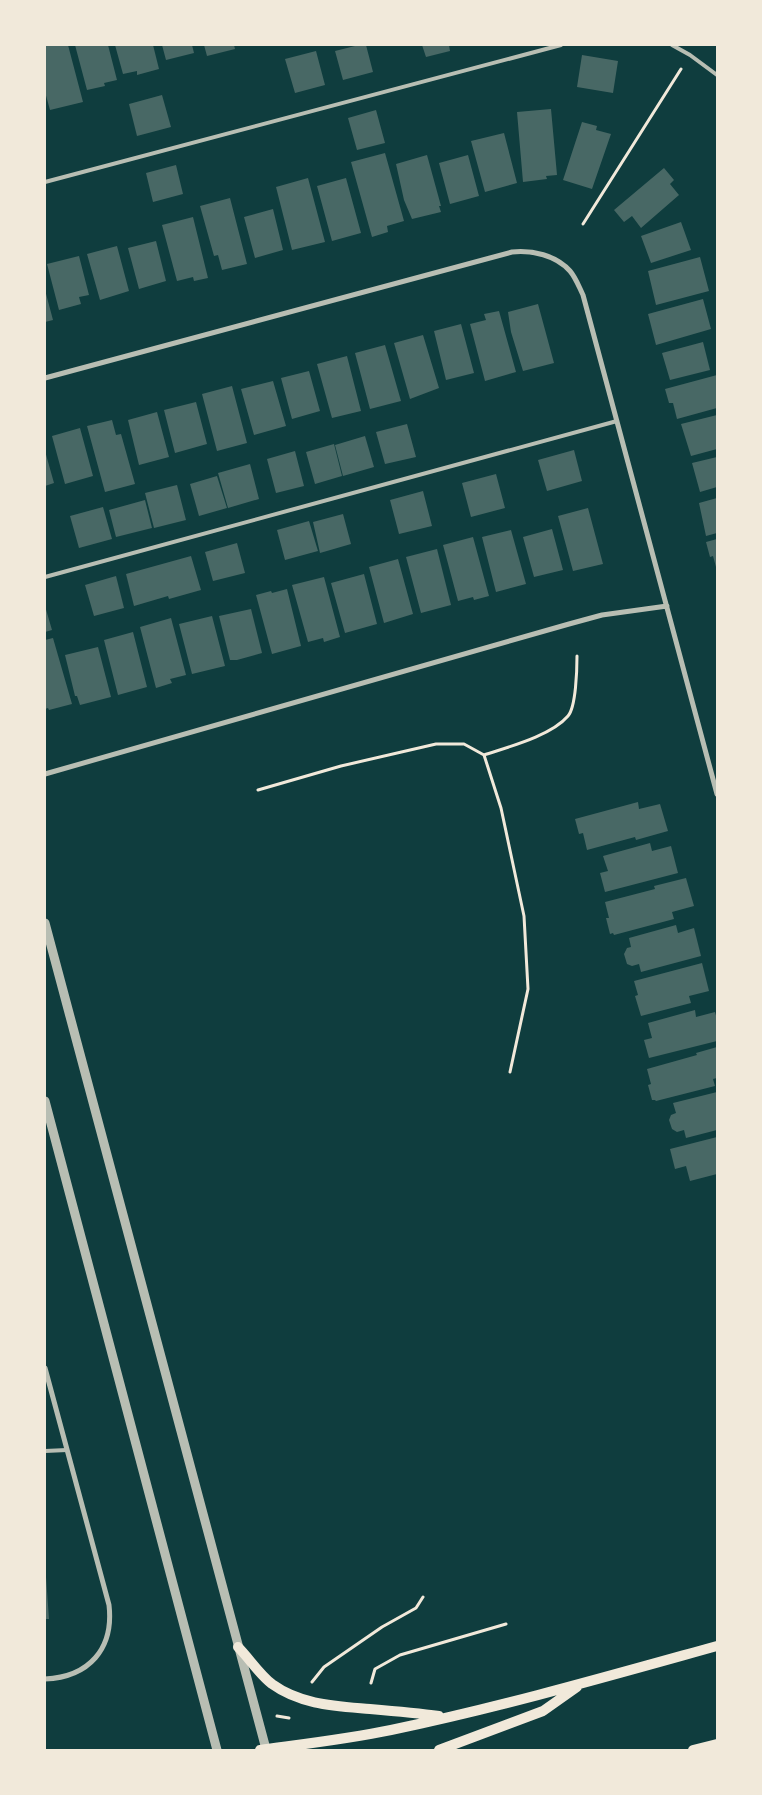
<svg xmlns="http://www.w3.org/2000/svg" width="762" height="1795" font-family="'Fira Sans',sans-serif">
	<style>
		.building { fill: #486865 }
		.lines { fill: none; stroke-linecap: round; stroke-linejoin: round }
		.path { stroke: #f1e9da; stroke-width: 3 }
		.service { stroke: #b8beb3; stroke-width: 4 }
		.minor { stroke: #b8beb3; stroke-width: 5 }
		.tertiary { stroke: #b8beb3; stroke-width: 9 }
		.secondary { stroke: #f1e9da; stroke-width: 10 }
	</style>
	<rect width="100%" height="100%" fill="#0f3d3e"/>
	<path class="building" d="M 45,45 L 68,45 L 83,102 L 50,110 L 45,92 Z
		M 75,45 L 108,45 L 117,80 L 104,83 L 105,86 L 87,90 Z
		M 115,45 L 153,45 L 159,69 L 137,75 L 137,71 L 123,74 Z
		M 162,45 L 192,45 L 194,53 L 166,60 Z
		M 204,45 L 234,45 L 235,49 L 207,56 Z
		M 359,45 L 366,45 L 373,72 L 343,80 L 335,51 Z
		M 422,45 L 449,45 L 450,51 L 426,57 Z
		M 316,51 L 325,85 L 295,93 L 285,59 Z
		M 582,55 L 618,61 L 613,93 L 577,87 Z
		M 162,95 L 171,127 L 137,136 L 129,104 Z
		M 551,109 L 557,175 L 546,176 L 547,179 L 523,182 L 517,112 Z
		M 376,110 L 385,143 L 357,150 L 348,118 Z
		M 582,122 L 597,126 L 596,130 L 611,134 L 592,189 L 563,180 Z
		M 504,133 L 517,183 L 485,192 L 471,141 Z
		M 385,153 L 404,221 L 387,226 L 388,232 L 372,237 L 351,162 Z
		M 427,155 L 441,206 L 439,206 L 441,212 L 412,219 L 404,200 L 396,164 Z
		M 468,155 L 479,196 L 450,204 L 439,163 Z
		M 176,165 L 183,194 L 153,202 L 146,173 Z
		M 664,168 L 674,180 L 670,184 L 679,195 L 641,228 L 632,216 L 624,222 L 614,210 Z
		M 308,178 L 325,242 L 292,250 L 276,187 Z
		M 346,178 L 361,233 L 332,241 L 317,186 Z
		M 230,198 L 247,264 L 222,270 L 218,255 L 214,256 L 200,206 Z
		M 273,209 L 283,250 L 255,258 L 244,217 Z
		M 193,217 L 208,278 L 194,281 L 193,277 L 177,281 L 162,225 Z
		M 681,222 L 691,250 L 651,263 L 641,236 Z
		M 156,241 L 166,281 L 139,289 L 128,248 Z
		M 117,246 L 129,291 L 100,300 L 87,254 Z
		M 79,256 L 89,295 L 79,297 L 81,304 L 59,310 L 47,264 Z
		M 700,257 L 709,291 L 656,305 L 648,271 Z
		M 45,290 L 53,320 L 45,322 Z
		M 703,299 L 711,329 L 656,345 L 648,314 Z
		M 538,304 L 554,363 L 523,371 L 511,332 L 508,312 Z
		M 499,311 L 516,372 L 485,381 L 470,324 L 486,320 L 484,314 Z
		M 461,324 L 474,373 L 446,380 L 434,331 Z
		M 423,335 L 439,388 L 410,399 L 394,343 Z
		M 703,342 L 710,370 L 670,380 L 662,353 Z
		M 385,345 L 401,401 L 370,409 L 355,353 Z
		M 347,356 L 361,411 L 332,418 L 317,364 Z
		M 309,371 L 320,411 L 292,419 L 281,378 Z
		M 717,375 L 717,408 L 677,419 L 673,403 L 669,403 L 665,389 Z
		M 273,381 L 286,426 L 254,435 L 241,389 Z
		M 232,386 L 247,443 L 217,451 L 202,394 Z
		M 196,402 L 207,444 L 175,453 L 164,410 Z
		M 157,412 L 169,457 L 139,465 L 128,420 Z
		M 717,415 L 717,449 L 691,456 L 681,424 Z
		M 112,420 L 116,435 L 121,434 L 135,484 L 105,492 L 87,426 Z
		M 407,424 L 416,457 L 385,464 L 376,432 Z
		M 80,428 L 93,476 L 65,484 L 52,436 Z
		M 365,436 L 374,467 L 343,476 L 335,445 Z
		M 334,444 L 342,476 L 315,484 L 306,452 Z
		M 574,450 L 582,481 L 547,491 L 538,460 Z
		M 45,451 L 54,483 L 45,486 Z
		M 295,451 L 304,486 L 276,493 L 267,459 Z
		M 717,457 L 717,487 L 700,492 L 692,463 Z
		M 250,464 L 259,499 L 228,508 L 218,473 Z
		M 496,474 L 505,508 L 471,517 L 462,483 Z
		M 217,476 L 227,508 L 199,516 L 190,484 Z
		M 177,485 L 186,520 L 154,528 L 145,493 Z
		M 423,491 L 432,526 L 399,534 L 390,500 Z
		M 717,498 L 717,533 L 706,536 L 699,503 Z
		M 145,500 L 152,528 L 116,537 L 109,510 Z
		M 103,507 L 112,539 L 79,548 L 70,516 Z
		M 588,508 L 603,564 L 573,571 L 558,516 Z
		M 343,514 L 351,544 L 320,553 L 313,522 Z
		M 309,521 L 318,551 L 285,560 L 277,530 Z
		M 552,529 L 563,570 L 534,577 L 523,537 Z
		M 511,530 L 526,584 L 496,592 L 482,537 Z
		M 473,537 L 489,596 L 474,600 L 473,597 L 458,601 L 443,545 Z
		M 717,539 L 717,567 L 716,567 L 713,556 L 710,557 L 706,542 Z
		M 237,543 L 245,573 L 213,581 L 205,552 Z
		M 437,549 L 451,605 L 421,613 L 406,557 Z
		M 191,556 L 201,590 L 169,599 L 168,596 L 134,606 L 126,574 Z
		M 398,559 L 413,614 L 384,623 L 369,567 Z
		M 364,574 L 377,624 L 345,633 L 331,583 Z
		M 116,576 L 124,608 L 94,616 L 85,585 Z
		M 324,577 L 340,637 L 324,642 L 323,638 L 308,642 L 292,585 Z
		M 287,589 L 301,646 L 272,654 L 256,595 L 271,591 L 272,593 Z
		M 45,606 L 52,630 L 45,632 Z
		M 251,609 L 262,653 L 237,660 L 230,660 L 219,616 Z
		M 212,616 L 225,666 L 192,674 L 179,624 Z
		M 171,618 L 186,675 L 170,679 L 172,683 L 156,688 L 140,627 Z
		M 133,632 L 147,687 L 118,695 L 104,640 Z
		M 53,638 L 72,704 L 49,710 L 48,708 L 45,709 L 45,640 Z
		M 98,647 L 111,697 L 80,705 L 77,696 L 75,696 L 65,655 Z
		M 638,802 L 639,809 L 660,804 L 668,831 L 636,840 L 635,837 L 587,850 L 583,833 L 579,834 L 575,819 Z
		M 650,843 L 652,851 L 671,846 L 678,873 L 605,892 L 600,873 L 608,871 L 603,856 Z
		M 686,878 L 694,906 L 672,912 L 674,919 L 614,935 L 613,933 L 610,934 L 606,918 L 609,918 L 605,902 L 655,889 L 654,886 Z
		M 676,925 L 678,933 L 694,928 L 701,956 L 641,972 L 639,964 L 632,966 L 627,964 L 624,954 L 627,948 L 631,947 L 629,938 Z
		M 702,963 L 709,991 L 689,996 L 691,1003 L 641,1016 L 635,996 L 638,995 L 634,981 Z
		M 695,1010 L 696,1017 L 715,1012 L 717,1019 L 717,1041 L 649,1058 L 644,1040 L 652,1038 L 648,1023 Z
		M 717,1047 L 717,1078 L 713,1079 L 715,1086 L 656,1101 L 655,1100 L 652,1100 L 648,1085 L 651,1084 L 647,1069 L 697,1055 L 696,1053 Z
		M 717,1092 L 717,1130 L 686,1138 L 684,1130 L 677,1132 L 672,1129 L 669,1120 L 671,1115 L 676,1113 L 673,1103 Z
		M 717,1137 L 717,1174 L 690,1181 L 686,1166 L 675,1169 L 670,1149 Z
		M 45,1577 L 46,1577 L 49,1619 L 45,1619 Z"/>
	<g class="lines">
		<path class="path" d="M 583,224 L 681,69
			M 484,755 C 508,747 551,736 568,716 C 576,707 577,669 577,656
			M 258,790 L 341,766 L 436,744 L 464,744 L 484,755 L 501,808 L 524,916 L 528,989 L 510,1072
			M 312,1682 L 324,1667 L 382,1627 L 416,1608 L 423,1597
			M 371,1683 L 375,1669 L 400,1655 L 506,1624
			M 277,1716 L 289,1718"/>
		<path class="service" d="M 672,45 L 690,55 L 717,75
			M 45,182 L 561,45
			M 45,577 L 617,421
			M 45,1451 L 67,1450"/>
		<path class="minor" d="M 45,378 L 512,252 C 532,250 556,255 570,271 C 576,278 579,287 583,295 L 717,794
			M 45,774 L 569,624 L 602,615 L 667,606
			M 45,1368 L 109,1605 C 114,1649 89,1677 45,1679"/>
		<path class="tertiary" d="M 45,923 L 266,1749
			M 45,1101 L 217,1750"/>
		<path class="secondary" d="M 238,1647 C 249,1658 259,1674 272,1684 C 301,1705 336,1706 370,1709 C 393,1711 416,1713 439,1716
			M 260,1750 C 304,1744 348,1739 391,1730 C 501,1707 609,1676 717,1646
			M 439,1750 L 543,1711 L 577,1687
			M 693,1750 L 717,1744"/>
	</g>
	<rect width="762" height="1795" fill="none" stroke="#f1e9da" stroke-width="92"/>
</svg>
